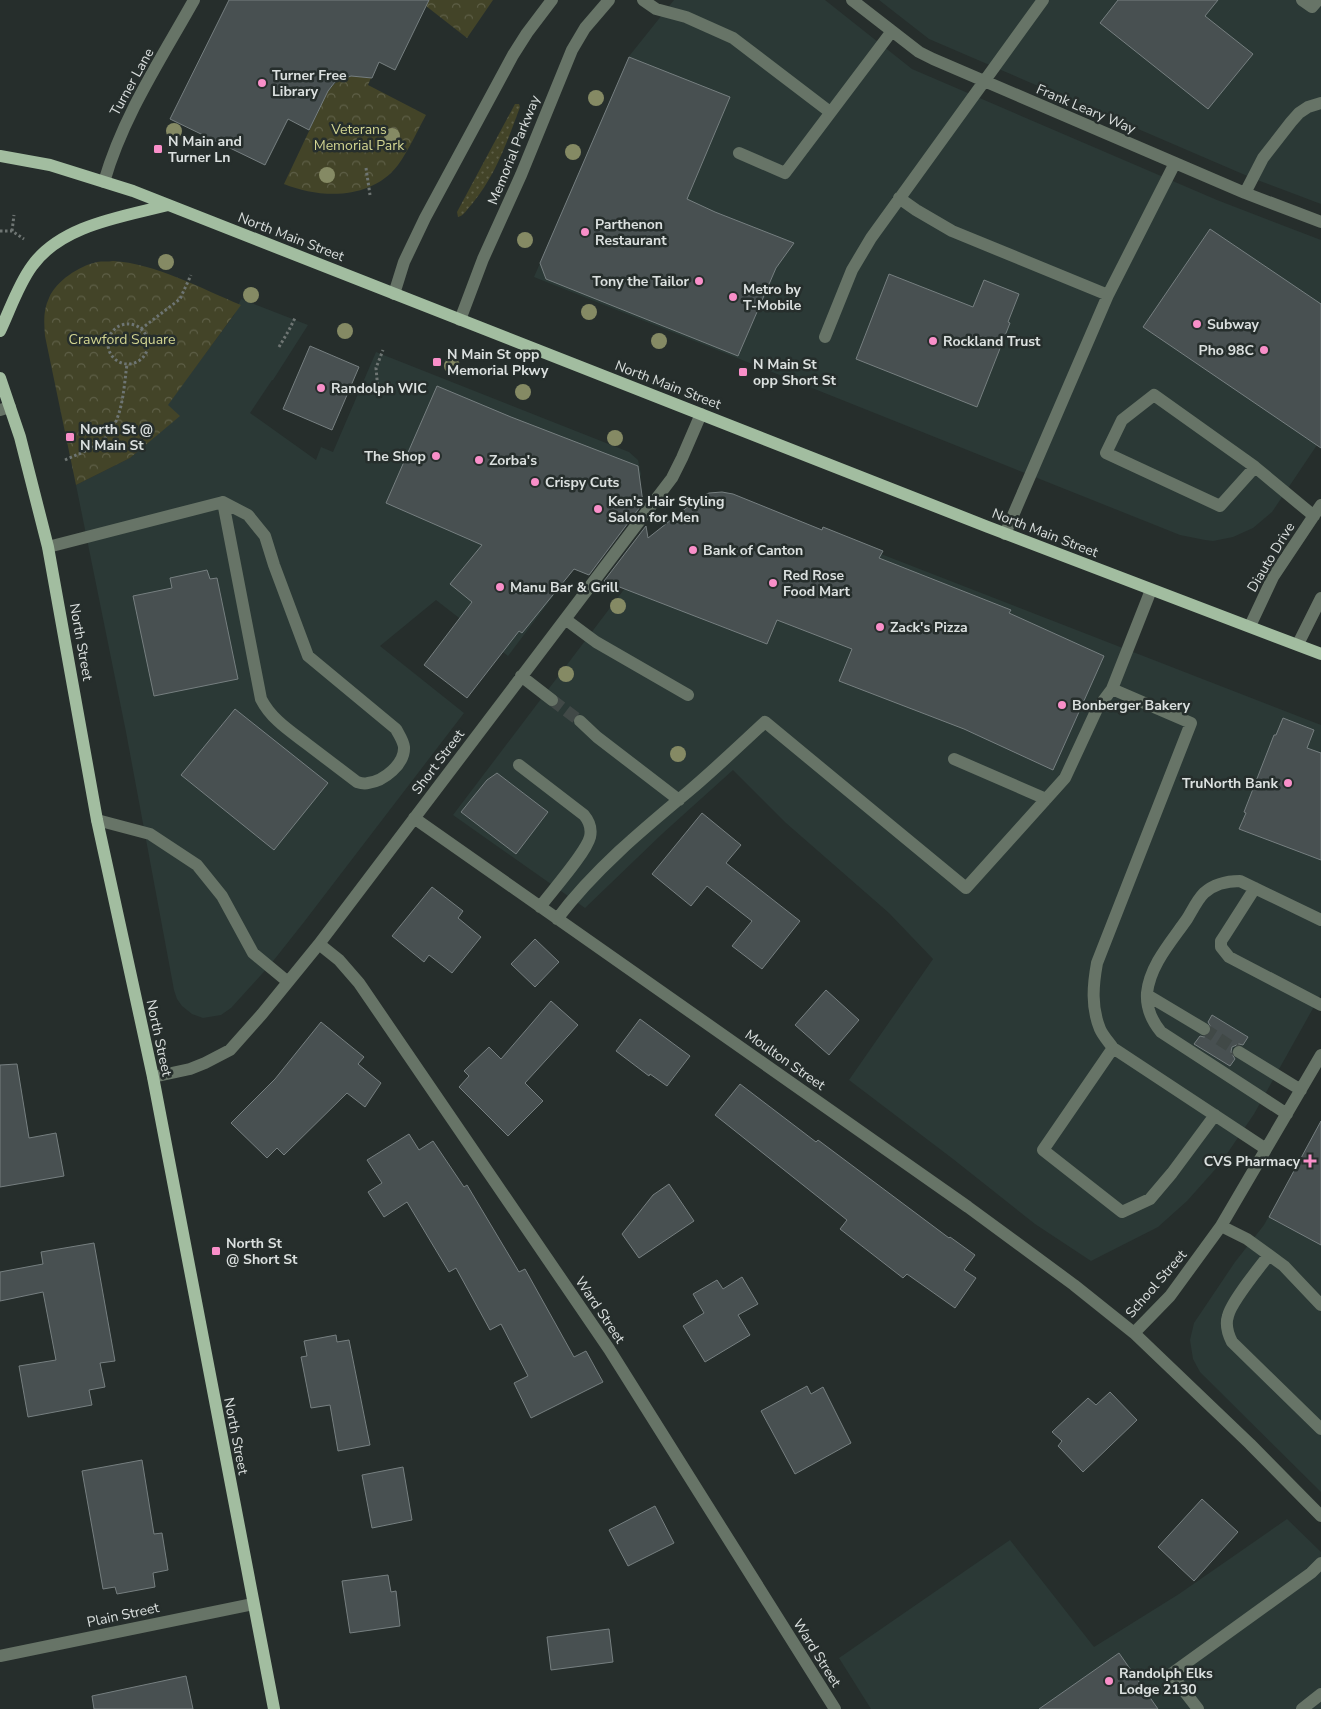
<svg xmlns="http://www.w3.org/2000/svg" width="1321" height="1709" font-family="'Nunito Sans',sans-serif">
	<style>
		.built { fill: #2b3936 }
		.grass { fill: url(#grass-dots) }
		.park { fill: url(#park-crowns) }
		.building { fill: #485051; stroke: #767f80 }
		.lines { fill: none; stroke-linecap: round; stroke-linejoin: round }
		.minor-tunnel { stroke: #414947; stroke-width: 12; stroke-dasharray: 12 6; stroke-linecap: butt }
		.path { stroke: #6e7573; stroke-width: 3; stroke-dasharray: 2.5 2.5; stroke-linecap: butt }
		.minor { stroke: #677467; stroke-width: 12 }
		.major { stroke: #a2bda0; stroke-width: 12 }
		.tree { fill: #858a64 }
		.poi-dot { fill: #f98fc9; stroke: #262e2c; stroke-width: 2 }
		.labels { text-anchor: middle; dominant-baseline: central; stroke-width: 5; stroke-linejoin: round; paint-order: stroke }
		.poi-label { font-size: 14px; font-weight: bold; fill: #dbe0df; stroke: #262e2c; text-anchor: start }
		.street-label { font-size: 14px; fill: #dbe0df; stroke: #262e2c }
		.park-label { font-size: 14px; fill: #d2d591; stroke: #262e2c }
	</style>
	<defs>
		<pattern id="grass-dots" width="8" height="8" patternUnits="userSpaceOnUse" patternTransform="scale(1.25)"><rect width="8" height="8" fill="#434428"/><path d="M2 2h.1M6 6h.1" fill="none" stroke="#5e5f47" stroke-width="1.8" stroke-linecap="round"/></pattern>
		<pattern id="park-crowns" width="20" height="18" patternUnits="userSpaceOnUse" patternTransform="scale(1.25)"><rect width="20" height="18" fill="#434428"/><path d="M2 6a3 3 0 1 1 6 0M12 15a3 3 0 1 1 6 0" fill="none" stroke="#5e5f47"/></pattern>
	</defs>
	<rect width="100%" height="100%" fill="#262e2c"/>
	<path class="built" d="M 674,0 L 825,0 L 912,69 L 1217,200 L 1321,240 L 1321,439 L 1272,512 L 1253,528 L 1233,537 L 1213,541 L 1205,540 L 1180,535 L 534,277 L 630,55 Z
		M 879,0 L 1321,0 L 1321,204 L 1252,178 L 929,39 Z
		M 241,299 L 308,325 L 273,380 L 272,380 L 250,413 L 316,460 L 321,447 L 333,452 L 376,352 L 629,452 L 638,460 L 641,474 L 637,485 L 508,656 L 436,600 L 380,646 L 464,713 L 304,922 L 270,965 L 231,1008 L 221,1015 L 203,1018 L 192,1014 L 182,1006 L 177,999 L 174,990 L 126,732 L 76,485 L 130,458 L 179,416 L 167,405 L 234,315 Z
		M 737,498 L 1321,725 L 1321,994 L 1254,1114 L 1220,1164 L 1187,1201 L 1158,1227 L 1091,1261 L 1035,1224 L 953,1159 L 849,1080 L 933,959 L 889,913 L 786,823 L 733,770 L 662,834 L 585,908 L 453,815 L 688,505 L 694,501 Z
		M 1321,1121 L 1321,1492 L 1200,1372 L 1193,1359 L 1190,1340 L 1194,1323 L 1235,1262 L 1264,1225 Z
		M 1287,1519 L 1321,1552 L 1321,1709 L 871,1709 L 839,1658 L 1010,1540 L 1094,1647 L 1179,1594 Z"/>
	<path class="grass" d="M 515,104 L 519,104 L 520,107 C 507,142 496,175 472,204 C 467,209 464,216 458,217 L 457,212 Z"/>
	<path class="park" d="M 413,0 L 493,0 L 467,38 L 426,6 Z
		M 351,76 L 371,78 L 368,85 L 426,115 C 417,131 409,150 398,165 C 371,200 321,199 284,184 L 328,91 L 338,80 Z
		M 113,261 C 154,263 202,289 241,305 L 168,405 L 180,416 L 130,458 L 76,485 L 45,336 C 44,323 43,310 49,298 C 56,281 79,266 97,262 C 102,261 108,262 113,261 Z"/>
	<path class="building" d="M 229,0 L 429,0 L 395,70 L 379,62 L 372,78 L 351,76 L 335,82 L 328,91 L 309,130 L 288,119 L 265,165 L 170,119 Z
		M 1118,0 L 1218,0 L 1205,16 L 1253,54 L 1208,109 L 1100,23 Z
		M 629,57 L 730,97 L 687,199 L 715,212 L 794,243 L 776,268 L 738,356 L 546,279 L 540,263 Z
		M 1210,229 L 1321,304 L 1321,448 L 1143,327 Z
		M 889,274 L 973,307 L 984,280 L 1019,294 L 1008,322 L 1010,323 L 977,407 L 856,359 Z
		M 310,346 L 359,367 L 332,430 L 283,409 Z
		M 437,386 L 511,417 L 638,466 L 643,503 L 589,575 L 574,569 L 522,633 L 519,631 L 467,698 L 424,665 L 472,602 L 450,584 L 482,545 L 386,503 Z
		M 722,492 L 733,494 L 822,530 L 823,527 L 883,551 L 879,558 L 1011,610 L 1009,613 L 1104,656 L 1053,770 L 964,729 L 839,681 L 852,649 L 777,620 L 767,644 L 604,581 L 646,526 L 648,538 L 690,505 L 693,500 L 709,493 Z
		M 207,570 L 210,579 L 217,578 L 238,679 L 154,696 L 133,596 L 172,588 L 170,578 Z
		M 235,709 L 328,783 L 274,850 L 181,775 Z
		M 1283,718 L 1314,730 L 1307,748 L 1321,753 L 1321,860 L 1239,829 L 1246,813 L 1244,812 L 1274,735 L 1276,735 Z
		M 497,773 L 548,812 L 516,854 L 461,812 L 487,780 Z
		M 702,813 L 741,845 L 726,863 L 800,921 L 762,969 L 732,946 L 752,921 L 707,886 L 691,906 L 652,874 Z
		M 432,887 L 463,911 L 458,918 L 481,937 L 452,973 L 429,955 L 424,962 L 392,936 Z
		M 535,939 L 559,962 L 535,987 L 511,964 Z
		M 826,990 L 859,1020 L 829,1055 L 795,1025 Z
		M 551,1001 L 578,1025 L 525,1083 L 543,1101 L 508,1136 L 459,1087 L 469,1076 L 464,1071 L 489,1047 L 501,1059 Z
		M 1212,1015 L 1248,1037 L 1243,1045 L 1239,1044 L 1232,1047 L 1231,1052 L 1235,1059 L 1230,1066 L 1194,1044 L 1200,1036 L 1204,1037 L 1211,1034 L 1212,1029 L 1208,1022 Z
		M 640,1019 L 690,1056 L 667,1086 L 650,1074 L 649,1076 L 616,1051 Z
		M 321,1022 L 364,1057 L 358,1064 L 381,1083 L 365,1107 L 347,1093 L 284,1155 L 277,1148 L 267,1158 L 231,1123 L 275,1079 Z
		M 17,1064 L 29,1138 L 56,1133 L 64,1176 L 0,1187 L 0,1065 Z
		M 740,1084 L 816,1142 L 818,1140 L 949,1238 L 950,1237 L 975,1255 L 964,1270 L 976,1278 L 955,1308 L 907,1274 L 903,1278 L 840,1229 L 847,1220 L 715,1115 Z
		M 1321,1121 L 1321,1245 L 1269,1217 Z
		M 409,1134 L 419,1150 L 433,1141 L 464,1187 L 467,1185 L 519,1272 L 525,1269 L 574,1357 L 586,1351 L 603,1382 L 531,1418 L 514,1383 L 528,1376 L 501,1324 L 490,1330 L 456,1268 L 449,1272 L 407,1202 L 384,1217 L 368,1192 L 382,1183 L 367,1160 Z
		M 669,1184 L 694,1221 L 639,1258 L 622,1234 L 653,1195 Z
		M 94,1243 L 115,1361 L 100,1363 L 105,1387 L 89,1390 L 92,1405 L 28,1417 L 19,1366 L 56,1360 L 43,1292 L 0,1301 L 0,1272 L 43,1264 L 41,1252 Z
		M 742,1277 L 758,1304 L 738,1315 L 750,1335 L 705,1362 L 683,1326 L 704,1313 L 693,1294 L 717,1280 L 723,1289 Z
		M 336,1335 L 337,1342 L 349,1340 L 370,1445 L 338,1451 L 330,1405 L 311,1408 L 301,1357 L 307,1356 L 304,1341 Z
		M 807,1386 L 811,1394 L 823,1387 L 851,1443 L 795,1474 L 761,1411 Z
		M 1110,1392 L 1137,1420 L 1083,1472 L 1058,1446 L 1062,1441 L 1052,1432 L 1088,1398 L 1096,1405 Z
		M 142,1460 L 154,1534 L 162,1533 L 168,1570 L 153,1573 L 155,1587 L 117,1594 L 115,1587 L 103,1589 L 82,1471 Z
		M 403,1467 L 412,1520 L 372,1528 L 362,1475 Z
		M 1202,1499 L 1238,1532 L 1194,1581 L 1158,1547 Z
		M 655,1506 L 674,1543 L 628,1566 L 609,1530 Z
		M 388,1575 L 391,1592 L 396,1591 L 400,1626 L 350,1633 L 342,1581 Z
		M 609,1629 L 613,1662 L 551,1670 L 547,1637 Z
		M 1119,1653 L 1158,1709 L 1039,1709 Z
		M 186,1676 L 193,1709 L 94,1709 L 92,1696 Z"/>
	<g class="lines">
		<path class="minor-tunnel" d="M 552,700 L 580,721
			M 1204,1029 L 1239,1052"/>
		<path class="path" d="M 366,168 L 370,195
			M 0,231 L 12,231 L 24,239
			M 12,231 L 14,215
			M108 344a20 20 0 1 1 40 0a20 20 0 1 1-40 0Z
			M 141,329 L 180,299 L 191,275
			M 279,347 L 289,330 L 295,318
			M 378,390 L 376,368 L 383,350
			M 65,460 C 76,455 87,451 97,445 C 123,427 123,393 127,364"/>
		<path class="minor" d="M 643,0 L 656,9 L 686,17 L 733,38 L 830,112
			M 852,0 L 919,52 L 933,59 L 1245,193 L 1321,222
			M 1302,0 L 1312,7 L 1318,0
			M 739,153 L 785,173 L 892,31
			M 104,182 C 123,116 161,59 194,0
			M 1245,193 L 1263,158 L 1291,122 L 1299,113 L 1308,107 L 1321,103
			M 899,198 L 916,210 L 952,231 L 1108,295
			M 394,294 L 404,262 L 425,218 L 513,55 L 527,33 L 552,0
			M 460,320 L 483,259 L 521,175 L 572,50 L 585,28 L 609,0
			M 825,337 L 852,270 L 871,238 L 1043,0
			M 0,410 L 10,407
			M 1255,467 L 1220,506 L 1106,453 L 1122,420 L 1154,395 L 1255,467 L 1314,516
			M 1005,534 L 1108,295 L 1175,163
			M 48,547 L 223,502 L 248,515 L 265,536 L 274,565 L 308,656 L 396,729 C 399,735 403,740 404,747 C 405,764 384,781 368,783 C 365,784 360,783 357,782 C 340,769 324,757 307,744 C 290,731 271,719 261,699 L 223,502
			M 1151,590 L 1112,689 L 1191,723 L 1097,963 C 1093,985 1091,1007 1100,1029 C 1103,1036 1109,1042 1113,1048 L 1266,1149
			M 565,619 L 596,642 L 688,695
			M 1250,626 L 1273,577 L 1321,505
			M 1298,644 L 1321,598
			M 521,676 L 552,700
			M 580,721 L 597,737 L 679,800
			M 954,759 L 1046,799
			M 519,765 L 584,815 C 589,821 592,828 590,837 C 586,853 551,892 540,907
			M 414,818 L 968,1207 L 1074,1285 L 1134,1333 L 1250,1444 L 1321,1516
			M 97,820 L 150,834 L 197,865 L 222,896 L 253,953 L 288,982
			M 1255,888 L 1225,935 L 1221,941 L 1221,947 L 1229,957 L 1321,1005
			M 557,919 C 594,870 642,830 689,791 C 715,769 740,745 765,722 L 966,888 L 1065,778 L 1097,709 L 1112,689
			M 319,944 L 339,960 L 359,983 L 609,1349 L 835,1709
			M 1147,995 L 1204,1029
			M 1113,1048 L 1043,1150 L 1122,1212 L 1150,1199 L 1172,1173 L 1215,1115
			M 1239,1052 L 1301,1090
			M 153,1077 L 190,1069 L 205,1063 L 230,1050 L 262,1014 L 319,944 L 672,478 L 682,458 L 701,414
			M 1287,1114 L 1161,1032 C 1152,1021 1146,1008 1147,993 C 1150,965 1171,942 1187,919 C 1192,911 1197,900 1204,893 C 1214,884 1227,881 1240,881 L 1321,920
			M 1221,1226 L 1247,1239 L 1284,1266 L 1321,1305
			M 1269,1255 C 1259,1268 1231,1302 1228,1316 C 1225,1325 1228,1334 1232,1342 L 1321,1429
			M 1134,1333 L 1170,1296 L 1221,1226 L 1321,1055
			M 0,1656 L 253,1604
			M 1198,1709 L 1171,1674 L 1311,1573 L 1321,1563
			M 1302,1709 L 1321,1694"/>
		<path class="major" d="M 0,156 L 50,165 L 133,191 L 988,527 L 1321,654
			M 0,331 C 10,310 18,285 32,266 C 61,225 122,217 168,205
			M 0,378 L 20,437 L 48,547 L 97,820 L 153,1077 L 274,1709"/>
	</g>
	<g class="tree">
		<circle cx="596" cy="98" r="8"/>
		<circle cx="174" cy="131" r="8"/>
		<circle cx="392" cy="136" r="8"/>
		<circle cx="573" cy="152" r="8"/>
		<circle cx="327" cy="175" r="8"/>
		<circle cx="525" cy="240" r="8"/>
		<circle cx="166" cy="262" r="8"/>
		<circle cx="251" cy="295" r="8"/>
		<circle cx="589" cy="312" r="8"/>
		<circle cx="345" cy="331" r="8"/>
		<circle cx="659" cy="341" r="8"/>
		<circle cx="452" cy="366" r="8"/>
		<circle cx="523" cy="392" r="8"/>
		<circle cx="615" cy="438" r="8"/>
		<circle cx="618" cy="606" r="8"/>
		<circle cx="566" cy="674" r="8"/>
		<circle cx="678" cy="754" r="8"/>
	</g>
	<g class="poi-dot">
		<circle cx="262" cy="83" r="5"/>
		<rect x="153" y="144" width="10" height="10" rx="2.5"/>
		<circle cx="585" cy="232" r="5"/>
		<circle cx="699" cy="281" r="5"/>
		<circle cx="733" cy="297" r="5"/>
		<circle cx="1197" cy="324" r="5"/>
		<circle cx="933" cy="341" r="5"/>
		<circle cx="1264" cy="350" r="5"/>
		<rect x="432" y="357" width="10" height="10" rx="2.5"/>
		<rect x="738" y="367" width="10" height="10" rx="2.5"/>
		<circle cx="321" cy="388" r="5"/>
		<rect x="65" y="432" width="10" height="10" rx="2.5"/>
		<circle cx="436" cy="456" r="5"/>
		<circle cx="479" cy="460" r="5"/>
		<circle cx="535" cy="482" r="5"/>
		<circle cx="598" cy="509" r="5"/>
		<circle cx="693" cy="550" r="5"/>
		<circle cx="773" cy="583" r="5"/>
		<circle cx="500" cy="587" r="5"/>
		<circle cx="880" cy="627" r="5"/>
		<circle cx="1062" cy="705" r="5"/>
		<circle cx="1288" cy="783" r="5"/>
		<path d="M1307.5 1153.5h5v5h5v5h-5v5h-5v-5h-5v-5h5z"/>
		<rect x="211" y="1246" width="10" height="10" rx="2.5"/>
		<circle cx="1109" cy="1681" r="5"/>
	</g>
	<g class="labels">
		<g class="poi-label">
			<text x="272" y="75">Turner Free<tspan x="272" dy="16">Library</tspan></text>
			<text x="168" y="141">N Main and<tspan x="168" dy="16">Turner Ln</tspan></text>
			<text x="595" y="224">Parthenon<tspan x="595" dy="16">Restaurant</tspan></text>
			<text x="689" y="281" text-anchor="end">Tony the Tailor</text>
			<text x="743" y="289">Metro by<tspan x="743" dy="16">T-Mobile</tspan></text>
			<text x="1207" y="324">Subway</text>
			<text x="943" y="341">Rockland Trust</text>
			<text x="1254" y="350" text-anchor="end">Pho 98C</text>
			<text x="447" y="354">N Main St opp<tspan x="447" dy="16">Memorial Pkwy</tspan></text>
			<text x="753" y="364">N Main St<tspan x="753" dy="16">opp Short St</tspan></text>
			<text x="331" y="388">Randolph WIC</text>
			<text x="80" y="429">North St @<tspan x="80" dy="16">N Main St</tspan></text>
			<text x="426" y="456" text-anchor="end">The Shop</text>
			<text x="489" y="460">Zorba's</text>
			<text x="545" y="482">Crispy Cuts</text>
			<text x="608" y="501">Ken's Hair Styling<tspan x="608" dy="16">Salon for Men</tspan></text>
			<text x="703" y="550">Bank of Canton</text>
			<text x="783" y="575">Red Rose<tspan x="783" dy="16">Food Mart</tspan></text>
			<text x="510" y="587">Manu Bar &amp; Grill</text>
			<text x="890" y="627">Zack's Pizza</text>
			<text x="1072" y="705">Bonberger Bakery</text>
			<text x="1278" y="783" text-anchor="end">TruNorth Bank</text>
			<text x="1300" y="1161" text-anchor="end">CVS Pharmacy</text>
			<text x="226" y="1243">North St<tspan x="226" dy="16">@ Short St</tspan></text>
			<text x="1119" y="1673">Randolph Elks<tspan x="1119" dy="16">Lodge 2130</tspan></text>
		</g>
		<g class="street-label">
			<text transform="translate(132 82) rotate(-61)">Turner Lane</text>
			<text transform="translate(1086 109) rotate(23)">Frank Leary Way</text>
			<text transform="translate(514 150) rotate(-68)">Memorial Parkway</text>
			<text transform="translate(291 237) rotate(21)">North Main Street</text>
			<text transform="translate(668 385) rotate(21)">North Main Street</text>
			<text transform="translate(1045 533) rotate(21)">North Main Street</text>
			<text transform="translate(1271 557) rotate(-59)">Diauto Drive</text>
			<text transform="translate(81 642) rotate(80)">North Street</text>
			<text transform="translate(438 762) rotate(-53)">Short Street</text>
			<text transform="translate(159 1038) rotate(78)">North Street</text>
			<text transform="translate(785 1060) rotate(35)">Moulton Street</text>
			<text transform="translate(1156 1284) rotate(-49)">School Street</text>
			<text transform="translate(600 1310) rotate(56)">Ward Street</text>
			<text transform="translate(236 1436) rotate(79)">North Street</text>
			<text transform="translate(123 1615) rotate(-12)">Plain Street</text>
			<text transform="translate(817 1653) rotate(58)">Ward Street</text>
		</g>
		<g class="park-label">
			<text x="359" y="129">Veterans<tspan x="359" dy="16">Memorial Park</tspan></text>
			<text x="122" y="339">Crawford Square</text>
		</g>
	</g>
</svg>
